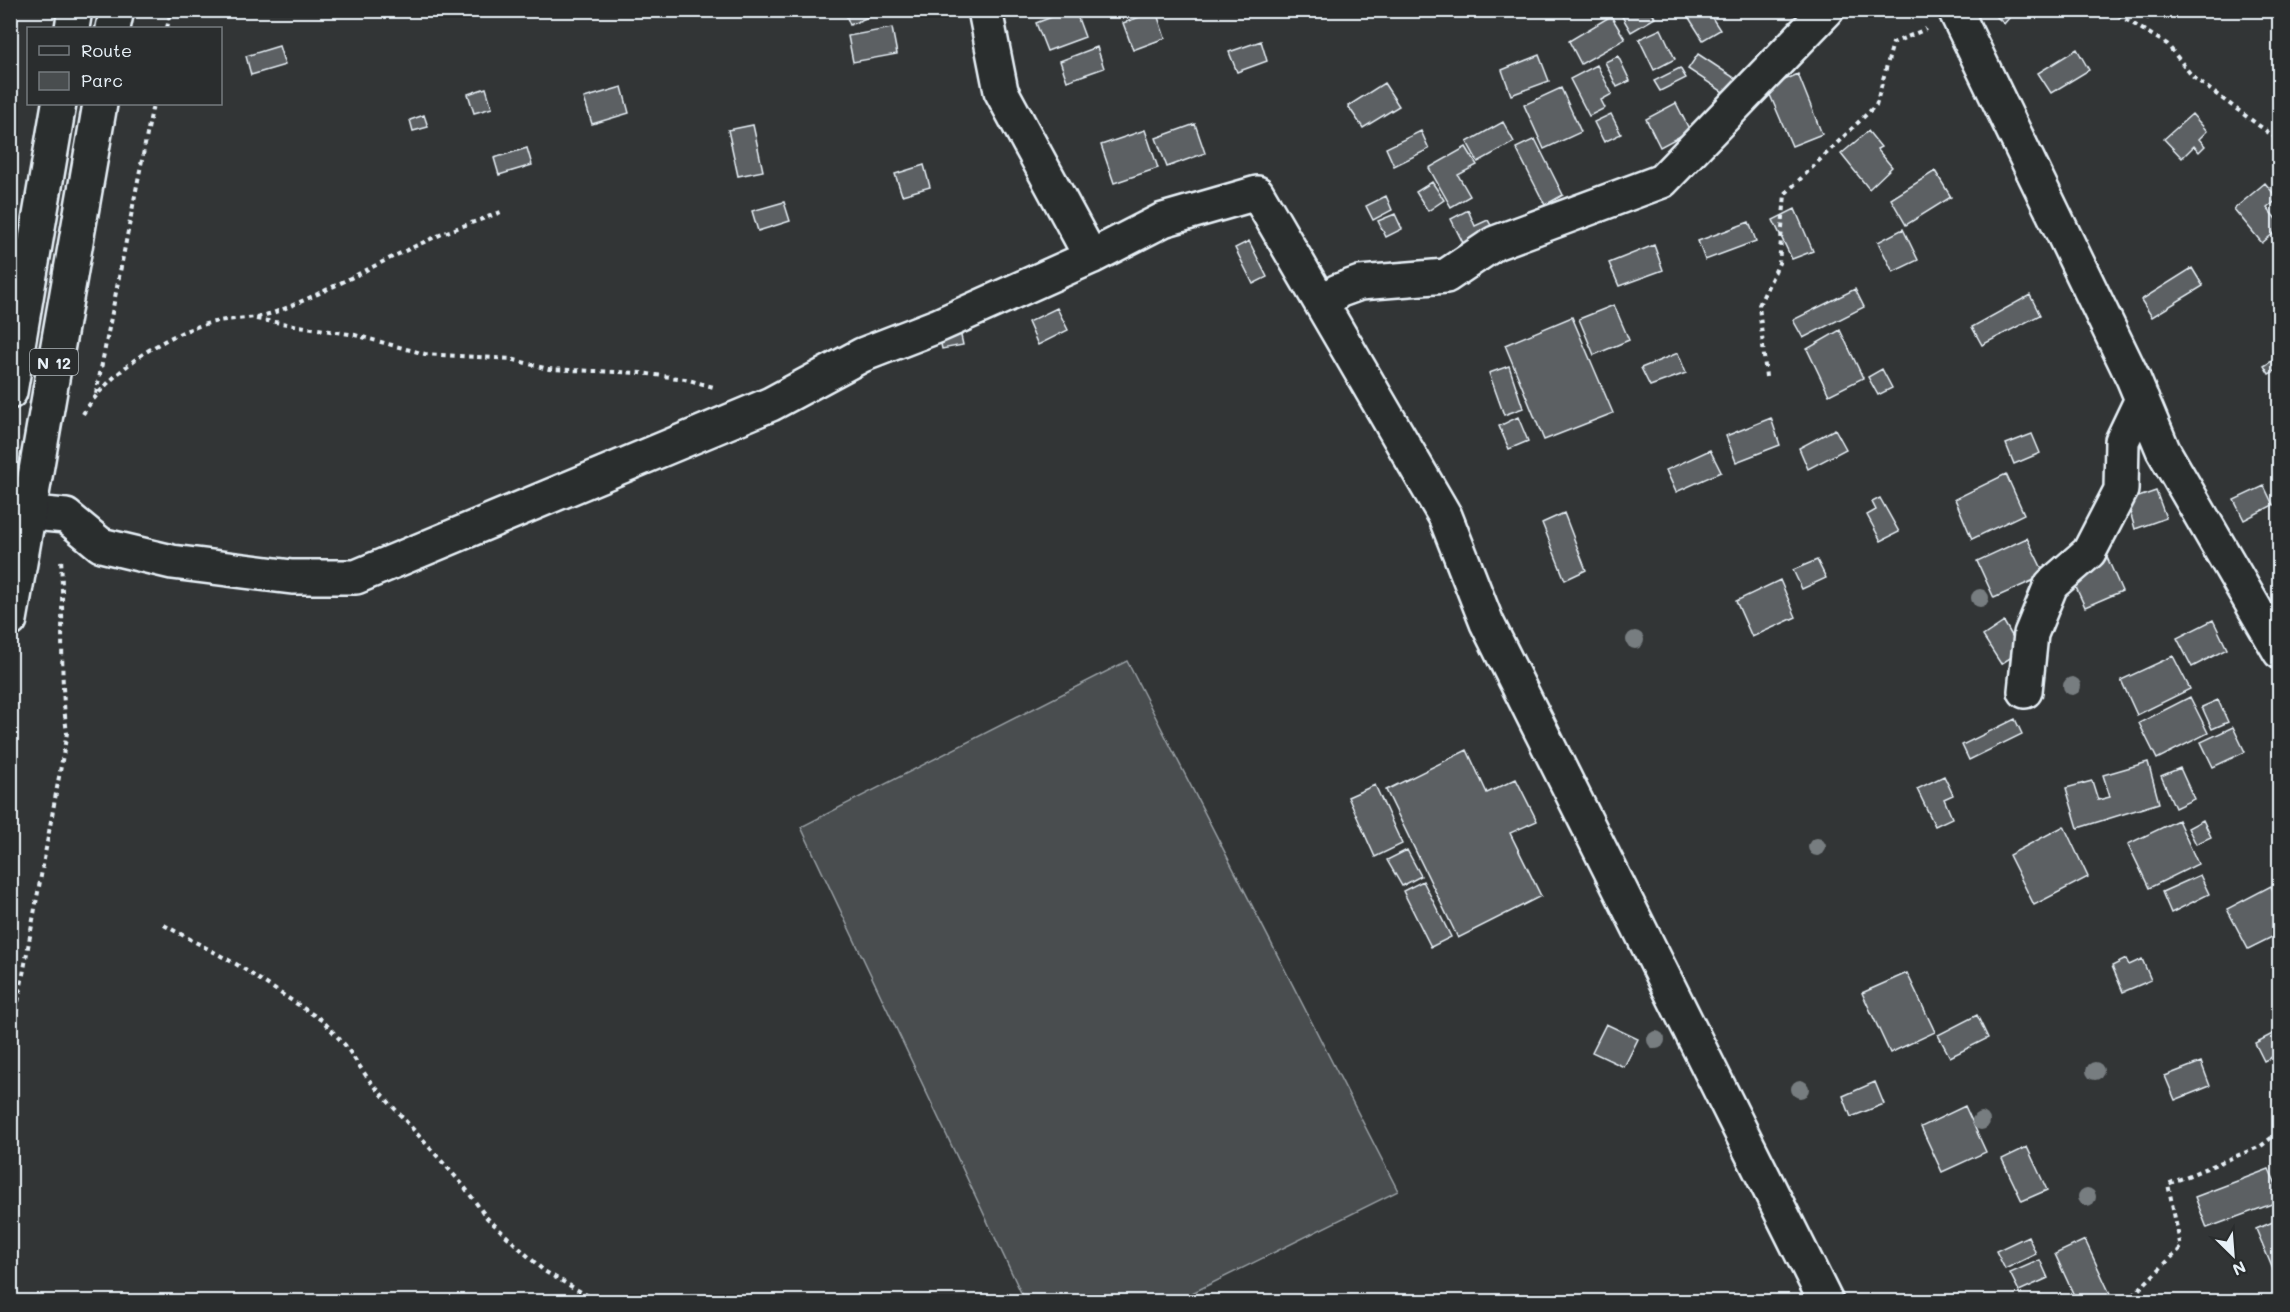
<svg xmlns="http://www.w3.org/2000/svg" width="2290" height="1312" font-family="Mali,sans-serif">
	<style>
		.green { fill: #494d4f; stroke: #989fa4; stroke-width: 1.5 }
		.building { fill: #5c6063; stroke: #e8f1f8; stroke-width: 1.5 }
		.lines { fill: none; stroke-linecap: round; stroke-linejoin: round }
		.minor-casing { stroke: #e8f1f8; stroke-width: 38 }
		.major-casing { stroke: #e8f1f8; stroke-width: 38 }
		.path { stroke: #e8f1f8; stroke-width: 4; stroke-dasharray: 4.5 4.5; stroke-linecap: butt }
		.minor { stroke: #2a2d2e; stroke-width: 33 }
		.major { stroke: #2a2d2e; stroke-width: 33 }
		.tree { fill: #777d80 }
		.labels { text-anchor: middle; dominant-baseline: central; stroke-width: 6; stroke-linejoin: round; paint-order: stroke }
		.shield { fill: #2a2d2e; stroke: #afb6bb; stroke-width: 1.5 }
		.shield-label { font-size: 16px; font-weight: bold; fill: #e8f1f8 }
	</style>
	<rect width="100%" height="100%" fill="#323536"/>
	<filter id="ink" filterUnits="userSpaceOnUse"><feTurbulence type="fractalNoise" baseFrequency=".0167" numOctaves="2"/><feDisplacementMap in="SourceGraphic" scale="12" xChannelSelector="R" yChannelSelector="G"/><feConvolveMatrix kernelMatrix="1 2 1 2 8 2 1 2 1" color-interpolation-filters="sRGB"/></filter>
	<g filter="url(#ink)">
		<path class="green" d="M 1127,661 L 1398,1191 L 1176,1301 L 1025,1301 L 801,827 Z"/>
		<path class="building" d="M 844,10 L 884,10 L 850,25 Z
			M 1070,10 L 1075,10 L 1085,37 L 1047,51 L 1036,23 Z
			M 1624,10 L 1651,10 L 1655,18 L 1631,32 L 1620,13 Z
			M 1684,10 L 1707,10 L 1720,30 L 1703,40 Z
			M 1990,10 L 2016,10 L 2004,24 Z
			M 2122,10 L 2151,10 L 2148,19 Z
			M 1156,11 L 1165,38 L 1133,50 L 1123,23 Z
			M 1611,16 L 1625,39 L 1581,64 L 1569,41 Z
			M 892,28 L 897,54 L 853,62 L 848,36 Z
			M 1661,29 L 1675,59 L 1654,70 L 1639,39 Z
			M 1261,41 L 1267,61 L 1237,72 L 1229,52 Z
			M 279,46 L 285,65 L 251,75 L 246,56 Z
			M 1097,47 L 1104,68 L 1067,81 L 1060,61 Z
			M 2077,49 L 2089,70 L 2051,93 L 2038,73 Z
			M 1698,54 L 1736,79 L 1726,94 L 1688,69 Z
			M 1539,55 L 1549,81 L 1511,95 L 1502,70 Z
			M 1618,56 L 1630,81 L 1617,87 L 1605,62 Z
			M 1597,65 L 1612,94 L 1601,100 L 1605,108 L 1589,116 L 1570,79 Z
			M 1680,68 L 1686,78 L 1660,91 L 1654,81 Z
			M 1798,74 L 1822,134 L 1792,146 L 1767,88 Z
			M 1384,83 L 1399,106 L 1363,128 L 1348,106 Z
			M 622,87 L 629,113 L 592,124 L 584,98 Z
			M 486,88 L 492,108 L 474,113 L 468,94 Z
			M 1561,88 L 1581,132 L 1544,149 L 1524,105 Z
			M 1676,103 L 1690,131 L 1660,147 L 1646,119 Z
			M 1611,114 L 1621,134 L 1604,142 L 1594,122 Z
			M 2192,114 L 2207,131 L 2199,139 L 2205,146 L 2199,152 L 2194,146 L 2182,158 L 2164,139 Z
			M 424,115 L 428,127 L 413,131 L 410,120 Z
			M 1503,122 L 1514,142 L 1478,162 L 1467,142 Z
			M 1195,124 L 1205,153 L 1167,167 L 1156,138 Z
			M 753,125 L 763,171 L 738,176 L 728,130 Z
			M 1145,130 L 1158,168 L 1114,183 L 1101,145 Z
			M 1421,131 L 1429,149 L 1394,166 L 1386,148 Z
			M 1868,131 L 1881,147 L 1877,149 L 1892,167 L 1869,189 L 1841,154 Z
			M 1535,139 L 1563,195 L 1545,205 L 1516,148 Z
			M 1466,147 L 1477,165 L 1458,175 L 1470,196 L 1451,207 L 1429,168 Z
			M 527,148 L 532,165 L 499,175 L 494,158 Z
			M 924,165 L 930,187 L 902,195 L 895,174 Z
			M 1935,171 L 1951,197 L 1906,225 L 1891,199 Z
			M 1432,182 L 1444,200 L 1428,211 L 1416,192 Z
			M 2265,183 L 2278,199 L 2267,208 L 2280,224 L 2280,228 L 2262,243 L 2234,209 Z
			M 1386,196 L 1392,210 L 1373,220 L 1366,206 Z
			M 784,202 L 790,221 L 758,231 L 752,211 Z
			M 1795,209 L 1813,251 L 1792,259 L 1773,220 Z
			M 1468,210 L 1475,226 L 1488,220 L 1495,233 L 1465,247 L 1451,219 Z
			M 1395,214 L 1402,229 L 1386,237 L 1378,221 Z
			M 1749,222 L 1756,241 L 1705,260 L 1698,241 Z
			M 1903,229 L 1918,260 L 1893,272 L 1878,242 Z
			M 1249,241 L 1267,277 L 1253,284 L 1235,248 Z
			M 1654,245 L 1663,270 L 1619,286 L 1609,263 Z
			M 2192,268 L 2203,286 L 2152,317 L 2141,300 Z
			M 1855,289 L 1864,307 L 1803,338 L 1793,320 Z
			M 2030,295 L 2040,315 L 1982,345 L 1972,327 Z
			M 1614,305 L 1629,340 L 1594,355 L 1579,319 Z
			M 1057,308 L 1068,330 L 1038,345 L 1028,322 Z
			M 1572,317 L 1613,413 L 1544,440 L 1505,345 Z
			M 958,322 L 963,345 L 942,349 L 937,326 Z
			M 1840,330 L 1863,378 L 1829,395 L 1807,349 Z
			M 1678,353 L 1686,373 L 1650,386 L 1641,368 Z
			M 2275,359 L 2279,365 L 2275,366 L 2277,370 L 2269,374 L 2264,366 Z
			M 1509,366 L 1523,408 L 1504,415 L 1489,373 Z
			M 1882,369 L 1892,388 L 1878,395 L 1868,377 Z
			M 1518,417 L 1528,441 L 1509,449 L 1499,426 Z
			M 1771,418 L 1780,445 L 1736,462 L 1726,436 Z
			M 1835,429 L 1846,449 L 1808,469 L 1799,448 Z
			M 2032,434 L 2040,453 L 2014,464 L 2006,444 Z
			M 1710,450 L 1721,472 L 1676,492 L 1666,470 Z
			M 2006,474 L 2024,514 L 1972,539 L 1955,499 Z
			M 2264,486 L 2273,505 L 2244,520 L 2234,500 Z
			M 2156,491 L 2166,518 L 2135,529 L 2127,501 Z
			M 1880,498 L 1899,532 L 1881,541 L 1867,515 L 1876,510 L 1872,502 Z
			M 1564,513 L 1586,570 L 1565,580 L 1542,523 Z
			M 2027,538 L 2045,575 L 1994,598 L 1977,561 Z
			M 2106,555 L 2122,591 L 2085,607 L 2069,572 Z
			M 1817,560 L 1826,578 L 1802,589 L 1793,570 Z
			M 1780,580 L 1796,617 L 1752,637 L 1736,601 Z
			M 2213,620 L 2227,649 L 2192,667 L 2177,638 Z
			M 2004,622 L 2021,651 L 2001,664 L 1983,636 Z
			M 2173,656 L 2190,689 L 2137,715 L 2121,680 Z
			M 2190,697 L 2208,733 L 2157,759 L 2139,723 Z
			M 2218,700 L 2228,722 L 2212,729 L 2202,707 Z
			M 2015,719 L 2022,734 L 1969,760 L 1962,745 Z
			M 2233,727 L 2245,752 L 2213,767 L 2201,742 Z
			M 1467,750 L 1487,793 L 1516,779 L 1537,821 L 1510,833 L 1541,896 L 1458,938 L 1386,790 Z
			M 2148,762 L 2159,803 L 2078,828 L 2066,788 L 2092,781 L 2098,800 L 2110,797 L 2103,775 Z
			M 2180,768 L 2194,799 L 2175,808 L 2161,776 Z
			M 1944,776 L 1953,795 L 1944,799 L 1952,818 L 1935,826 L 1917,789 Z
			M 1375,785 L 1402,844 L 1375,857 L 1348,797 Z
			M 2178,820 L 2198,864 L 2149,888 L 2128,844 Z
			M 2203,820 L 2211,837 L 2196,844 L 2188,828 Z
			M 2064,826 L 2088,877 L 2034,905 L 2009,855 Z
			M 1407,850 L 1421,876 L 1402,886 L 1387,860 Z
			M 2200,875 L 2209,894 L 2171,913 L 2162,892 Z
			M 1423,881 L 1451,937 L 1431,947 L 1403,891 Z
			M 2271,886 L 2275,895 L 2280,892 L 2280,933 L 2248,949 L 2227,909 Z
			M 2126,959 L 2129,965 L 2142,959 L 2151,980 L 2123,992 L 2112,966 Z
			M 1907,973 L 1935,1032 L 1890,1053 L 1862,993 Z
			M 1977,1015 L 1988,1038 L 1950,1057 L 1938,1035 Z
			M 1606,1024 L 1638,1039 L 1624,1067 L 1592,1052 Z
			M 2280,1030 L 2280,1053 L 2264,1061 L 2255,1043 Z
			M 2201,1062 L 2210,1086 L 2175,1100 L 2165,1076 Z
			M 1875,1082 L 1884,1104 L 1851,1117 L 1843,1096 Z
			M 1965,1106 L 1986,1152 L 1942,1172 L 1921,1127 Z
			M 2027,1147 L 2047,1190 L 2022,1201 L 2002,1159 Z
			M 2269,1169 L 2280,1193 L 2280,1201 L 2207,1228 L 2195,1197 Z
			M 2280,1219 L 2280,1272 L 2275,1274 L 2256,1229 Z
			M 2028,1236 L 2036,1254 L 2005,1269 L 1996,1251 Z
			M 2085,1240 L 2111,1296 L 2099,1302 L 2077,1302 L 2055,1254 Z
			M 2040,1260 L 2048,1278 L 2019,1291 L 2010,1273 Z"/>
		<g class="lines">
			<defs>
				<path id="minor" d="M 985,10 L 1001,91 L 1091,257 L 1163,220 L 1257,193 L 1445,516 L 1487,623 L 1826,1302
					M 1955,10 L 2133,378 L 2163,450 L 2280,652
					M 1322,305 L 1338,291 L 1360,283 L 1446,276 L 1495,243 L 1662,181 L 1827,10
					M 10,511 L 66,516 L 101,545 L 172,562 L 292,577 L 356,577 L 771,404 L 862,355 L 937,326 L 1091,257
					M 2025,691 L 2031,634 L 2051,585 L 2089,552 L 2121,490 L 2122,441 L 2142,399"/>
				<path id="major" d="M 72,28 L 75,10
					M 113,28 L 117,10
					M 10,392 L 59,104
					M 10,620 L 100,104"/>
			</defs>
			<use href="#minor" class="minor-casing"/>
			<use href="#major" class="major-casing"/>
			<path class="path" d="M 2110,10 L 2167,44 L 2193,77 L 2280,141
				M 167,28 L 171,10
				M 256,319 L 355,335 L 425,354 L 511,359 L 548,369 L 641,373 L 685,379 L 717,388
				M 1766,377 L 1759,305 L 1779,263 L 1785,194 L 1876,105 L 1893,43 L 1926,29
				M 96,394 L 153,104
				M 83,414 C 110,371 168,330 219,321 C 243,317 255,320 281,310 C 333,289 381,261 433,238 C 455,228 478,221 501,212
				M 164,925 L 236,964 L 323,1021 L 345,1045 L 369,1080 L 463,1185 L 487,1218 L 544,1271 L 599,1302
				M 10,1046 L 67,733 C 59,674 64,616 61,557
				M 2126,1302 L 2181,1248 L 2168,1184 L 2261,1146 L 2280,1131"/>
			<use href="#minor" class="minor"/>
			<use href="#major" class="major"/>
		</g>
		<g class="tree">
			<circle cx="1980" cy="598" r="9"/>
			<circle cx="1635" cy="640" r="9"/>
			<circle cx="2072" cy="686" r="9"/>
			<circle cx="1817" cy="847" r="9"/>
			<circle cx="1656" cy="1040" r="9"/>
			<circle cx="2095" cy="1071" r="9"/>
			<circle cx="1800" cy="1089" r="9"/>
			<circle cx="1981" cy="1121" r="9"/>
			<circle cx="2087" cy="1197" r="9"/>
		</g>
	</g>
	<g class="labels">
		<rect class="shield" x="30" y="349" width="48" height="26" rx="4.5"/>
		<g class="shield-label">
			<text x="54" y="362">N 12</text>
		</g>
	</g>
	<rect width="2290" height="1312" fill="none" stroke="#2a2d2e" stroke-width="36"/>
	<rect x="18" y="18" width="2254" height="1276" fill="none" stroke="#e8f1f8" stroke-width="2" filter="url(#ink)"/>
	<rect x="27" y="27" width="195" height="78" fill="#2a2d2e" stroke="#767b7f" stroke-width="1.5"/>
	<rect x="39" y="46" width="30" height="9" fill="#2a2d2e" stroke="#767b7f" stroke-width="1.5"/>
	<text x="81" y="57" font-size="18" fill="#e8f1f8">Route</text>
	<rect x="39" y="72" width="30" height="18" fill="#494d4f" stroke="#767b7f" stroke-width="1.5"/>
	<text x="81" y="87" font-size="18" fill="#e8f1f8">Parc</text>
	<g transform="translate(2233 1255) rotate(155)" stroke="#2a2d2e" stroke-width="4.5" paint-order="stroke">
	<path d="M0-4.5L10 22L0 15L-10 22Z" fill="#e8f1f8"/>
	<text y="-9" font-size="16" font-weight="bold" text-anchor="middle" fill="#e8f1f8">N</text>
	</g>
</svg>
